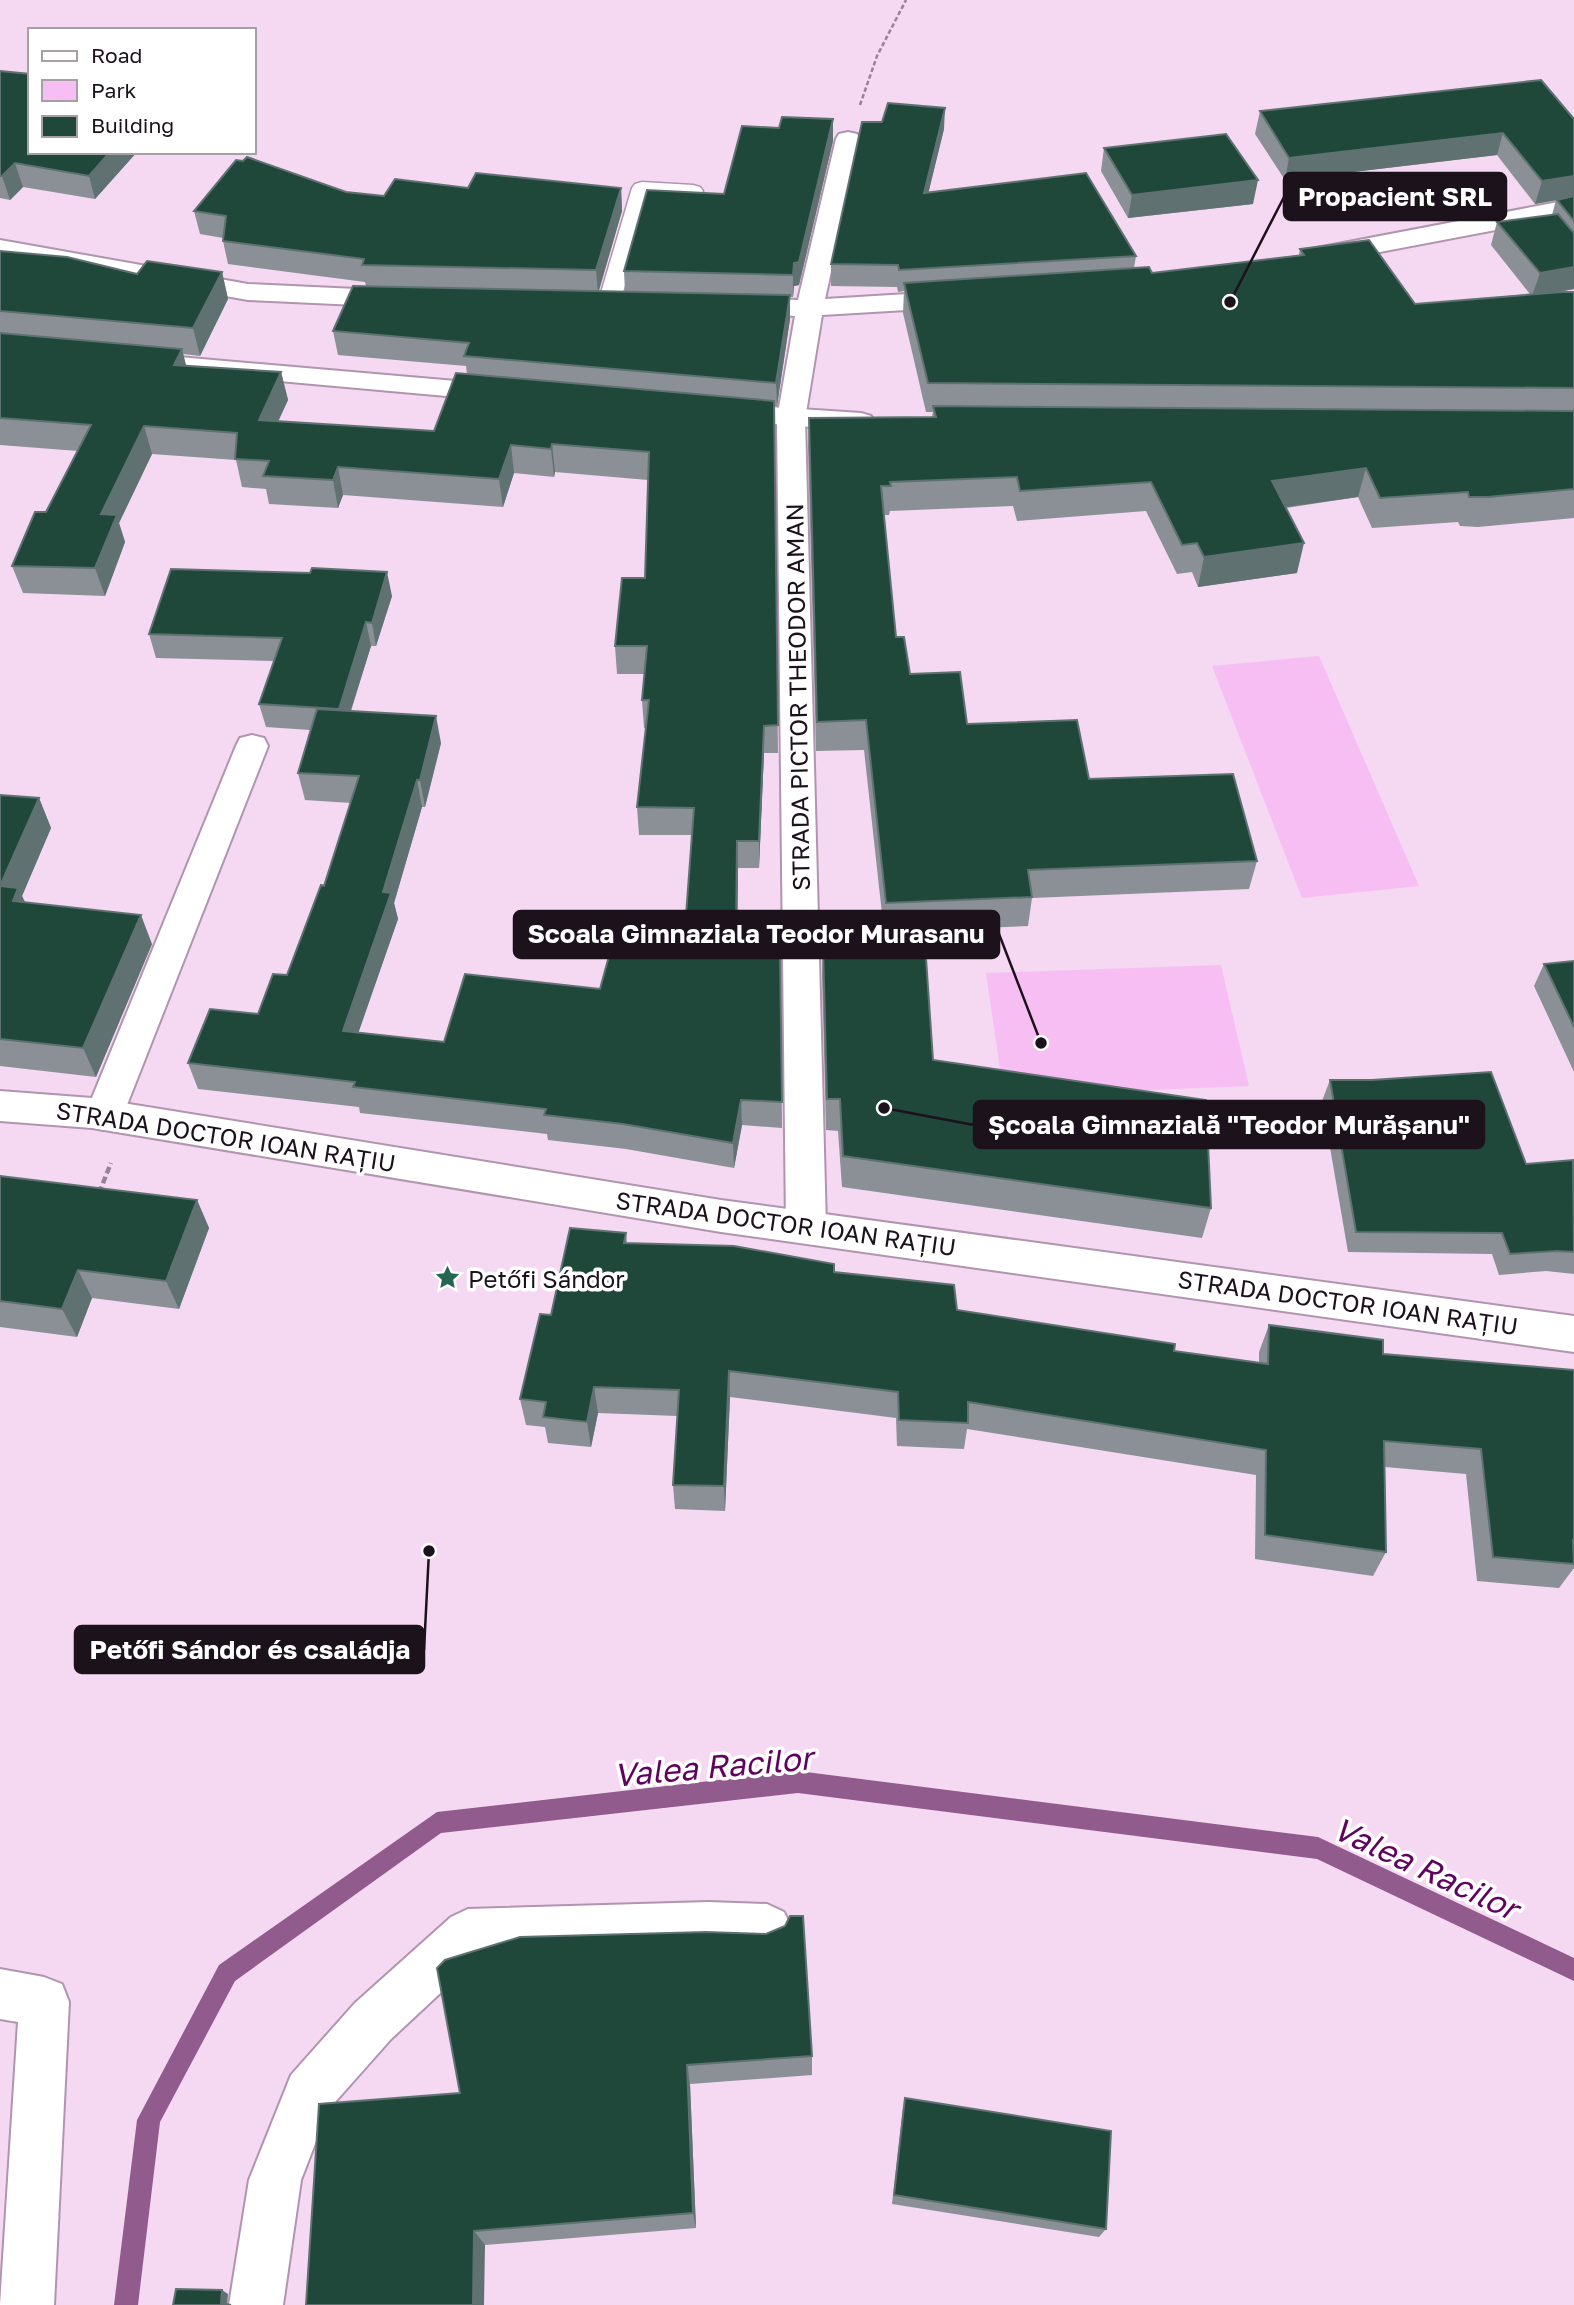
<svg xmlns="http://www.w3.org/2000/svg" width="1574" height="2305" font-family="'Golos Text',sans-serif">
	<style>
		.green { fill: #f7bef3 }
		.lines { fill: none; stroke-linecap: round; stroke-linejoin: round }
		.stream { fill: #915b8d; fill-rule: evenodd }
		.lane-casing { stroke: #b095ae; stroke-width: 3 }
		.street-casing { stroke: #b095ae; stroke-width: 4 }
		.primary-casing { stroke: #b095ae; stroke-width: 4 }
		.path-far1 { stroke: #988396; stroke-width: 2.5; stroke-dasharray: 4.5 2.5; stroke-linecap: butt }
		.path { stroke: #988396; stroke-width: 4.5; stroke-dasharray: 7 3.5; stroke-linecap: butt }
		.lane { fill: #fff; fill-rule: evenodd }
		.street { fill: #fff; fill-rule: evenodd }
		.primary { fill: #fff; fill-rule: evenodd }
		.wall { fill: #8a9096 }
		.shaded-wall { fill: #5f7271 }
		.building { fill: #1f473a; stroke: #5f7271; stroke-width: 2 }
		.labels { text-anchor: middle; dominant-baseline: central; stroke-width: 7; stroke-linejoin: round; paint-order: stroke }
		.street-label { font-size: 24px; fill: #1c121b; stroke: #fff }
		.poi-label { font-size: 24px; fill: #1c121b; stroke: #fff; text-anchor: start }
		.near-water-label { font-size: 32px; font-style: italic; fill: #620260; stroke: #fff }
		.leader { fill: none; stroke: #1c121b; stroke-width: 2.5 }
		.callout-dot { fill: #1c121b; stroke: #fff; stroke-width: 2.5 }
		.callout { fill: #1c121b; stroke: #1c121b; stroke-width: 2.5 }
		.callout-label { font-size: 26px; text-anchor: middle; font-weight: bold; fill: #fff }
	</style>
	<rect width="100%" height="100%" fill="#f5d8f2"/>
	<path class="green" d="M 1319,656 L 1419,886 L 1302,898 L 1212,666 Z
		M 1221,965 L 1249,1086 L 1004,1096 L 986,973 Z"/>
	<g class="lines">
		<path class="stream" d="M 798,1771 L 1318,1837 L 1574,1958 L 1574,1981 L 1317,1859 L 798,1793 L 441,1833 L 235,1981 L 160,2122 L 138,2305 L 114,2305 L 137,2120 L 219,1965 L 437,1812 Z"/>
		<defs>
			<path id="lane" d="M 642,182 L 693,185 L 700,187 L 703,191 L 700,195 L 650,195 L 620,303 L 617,308 L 601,308 L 598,303 L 632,188 L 635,184 Z"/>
			<path id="street" d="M 848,132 L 857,134 L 860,139 L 825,299 L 957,291 L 966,293 L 970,299 L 966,305 L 957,307 L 822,315 L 805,419 L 826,1226 L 820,1238 L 806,1242 L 792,1238 L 786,1226 L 777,419 L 795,316 L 728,312 L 724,306 L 728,300 L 737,298 L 798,300 L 836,139 L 839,134 Z
				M 1574,199 L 1574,215 L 1322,263 L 1313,261 L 1309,255 L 1313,249 L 1322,247 Z
				M 0,240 L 248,284 L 400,291 L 409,293 L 413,299 L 409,305 L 400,307 L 248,300 L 0,256 Z
				M 252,735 L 264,738 L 268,746 L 123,1115 L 117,1126 L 104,1130 L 91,1126 L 85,1115 L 236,746 L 240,738 Z
				M 709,1902 L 767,1904 L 784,1912 L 792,1929 L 784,1946 L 767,1954 L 709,1952 L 478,1958 L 391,2039 L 328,2110 L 301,2180 L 283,2305 L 229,2305 L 249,2180 L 291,2075 L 355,2003 L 451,1917 L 468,1909 Z
				M 0,1969 L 44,1977 L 62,1984 L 69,2002 L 54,2305 L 0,2305 L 18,2022 L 0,2019 Z"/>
			<path id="primary" d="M 133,353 L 502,385 L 512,387 L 516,393 L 512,399 L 502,401 L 123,367 L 119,361 L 123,355 Z
				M 722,404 L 861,413 L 871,416 L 875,422 L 871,428 L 861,431 L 712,419 L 708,413 L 712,407 Z
				M 0,1091 L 92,1098 L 721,1200 L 1574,1316 L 1574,1352 L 721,1232 L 92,1128 L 0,1121 Z"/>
		</defs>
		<use href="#lane" class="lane-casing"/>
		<use href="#street" class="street-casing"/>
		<use href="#primary" class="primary-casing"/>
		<path class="path-far1" d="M 860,105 L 877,56 L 906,0"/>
		<path class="path" d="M 99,1193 L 111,1163"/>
		<use href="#lane" class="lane"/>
		<use href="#street" class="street"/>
		<use href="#primary" class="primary"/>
	</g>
	<path class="wall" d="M 0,71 L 137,152 L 95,199 L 23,187 L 10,200 L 0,198 Z
		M 1260,111 L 1574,119 L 1574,289 L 1559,292 L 1574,292 L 1574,518 L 1478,527 L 1460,526 L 1458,522 L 1372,528 L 1358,497 L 1286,508 L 1297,573 L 1198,587 L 1192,572 L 1177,574 L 1146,511 L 1017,521 L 1013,506 L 890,511 L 889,515 L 884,515 L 896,637 L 910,674 L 967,724 L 1089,779 L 1257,861 L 1249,889 L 1032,898 L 1028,926 L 884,932 L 864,750 L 816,751 L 808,448 L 809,418 L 932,417 L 933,412 L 926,412 L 903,313 L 904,291 L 898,292 L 897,287 L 831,286 L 831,264 L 944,129 L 928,193 L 1136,256 L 1134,268 L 1152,273 L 1299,255 L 1300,249 L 1415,304 L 1530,294 L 1491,245 L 1497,222 L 1552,215 L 1556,200 L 1535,204 L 1497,155 L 1285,180 L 1255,134 Z
		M 833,119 L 833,141 L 799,285 L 794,286 L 793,297 L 790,297 L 790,319 L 777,406 L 774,406 L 778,753 L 764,753 L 759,868 L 738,868 L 737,933 L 755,951 L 780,951 L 782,1128 L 742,1125 L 734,1168 L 626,1149 L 548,1140 L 547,1134 L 360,1113 L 359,1107 L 198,1089 L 188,1063 L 258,1014 L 287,975 L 324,886 L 351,803 L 305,800 L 298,773 L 310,730 L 266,727 L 259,704 L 274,661 L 156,658 L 149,634 L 392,596 L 376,646 L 371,646 L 351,711 L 441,743 L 425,807 L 422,807 L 394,903 L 398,919 L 358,1032 L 444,1042 L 600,989 L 684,942 L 692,835 L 639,835 L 637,807 L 646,728 L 644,728 L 642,700 L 644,674 L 617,674 L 615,646 L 645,578 L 648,480 L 555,472 L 554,477 L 514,473 L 503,507 L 343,495 L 338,508 L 269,504 L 266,489 L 242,487 L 236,460 L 152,454 L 119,523 L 125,542 L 105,596 L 23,593 L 12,566 L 46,512 L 78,451 L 0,445 L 0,251 L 137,274 L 222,272 L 228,299 L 200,356 L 183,354 L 186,366 L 281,372 L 288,400 L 278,421 L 434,431 L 467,374 L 466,366 L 338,355 L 333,331 L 366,286 L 365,282 L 228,264 L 223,241 L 223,238 L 200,234 L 194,211 L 346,192 L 384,196 L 468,188 L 621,188 L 622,211 L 599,291 L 625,292 L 624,271 L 724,194 L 779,128 Z
		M 1104,148 L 1253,204 L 1128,218 L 1101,171 Z
		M 0,795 L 39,798 L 51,828 L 22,896 L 25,902 L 152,944 L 96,1077 L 0,1066 Z
		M 823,945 L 933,1060 L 1211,1208 L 1202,1238 L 842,1187 L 838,1131 L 826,1130 L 822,977 Z
		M 1574,961 L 1574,1072 L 1534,986 L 1544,964 Z
		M 1330,1080 L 1526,1164 L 1574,1162 L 1574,1274 L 1546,1271 L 1499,1275 L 1492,1254 L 1348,1252 L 1322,1101 Z
		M 0,1176 L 197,1200 L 209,1228 L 179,1309 L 92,1298 L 77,1337 L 0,1327 Z
		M 626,1233 L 627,1243 L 834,1272 L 957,1310 L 1174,1351 L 1259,1363 L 1259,1352 L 1269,1325 L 1383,1354 L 1574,1370 L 1574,1568 L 1559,1588 L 1477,1581 L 1466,1474 L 1385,1467 L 1386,1552 L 1373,1576 L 1255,1559 L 1256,1475 L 967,1429 L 964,1449 L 897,1446 L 896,1418 L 730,1397 L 725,1511 L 675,1509 L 673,1485 L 677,1416 L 598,1413 L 591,1447 L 548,1443 L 545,1427 L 526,1425 L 520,1399 L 551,1315 Z
		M 437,1968 L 812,2056 L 812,2075 L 690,2084 L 696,2228 L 485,2245 L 306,2305 L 460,2093 Z
		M 905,2098 L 1106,2229 L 1099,2237 L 892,2204 L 903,2108 Z"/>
	<path class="shaded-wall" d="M 945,108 L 944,129 L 923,215 L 924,193 Z
		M 833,119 L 833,141 L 799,285 L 794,286 L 793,297 L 793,275 L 794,263 Z
		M 1503,133 L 1497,155 L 1285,180 L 1289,158 Z
		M 110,152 L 137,152 L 95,199 L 89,176 Z
		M 15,163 L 23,187 L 10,200 L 2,176 Z
		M 1574,176 L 1574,197 L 1535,204 L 1542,181 Z
		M 1258,180 L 1253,204 L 1128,218 L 1132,195 Z
		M 621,188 L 622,211 L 598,293 L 596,270 Z
		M 1574,267 L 1574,289 L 1532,296 L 1540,273 Z
		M 222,272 L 228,299 L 200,356 L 193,328 Z
		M 790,295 L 790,319 L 777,406 L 776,383 Z
		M 182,349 L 189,377 L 174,365 Z
		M 281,372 L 288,400 L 266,448 L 259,420 Z
		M 144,426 L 152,454 L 119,523 L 125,542 L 105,596 L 95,568 L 101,514 Z
		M 552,444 L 555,472 L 554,477 L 551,449 Z
		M 511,445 L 514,473 L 503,507 L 499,479 Z
		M 338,467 L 343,495 L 338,508 L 333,480 Z
		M 1366,468 L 1358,497 L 1265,510 L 1272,481 Z
		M 1304,543 L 1297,573 L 1198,587 L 1204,557 Z
		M 387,572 L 392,596 L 376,646 L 372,623 Z
		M 366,622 L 371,646 L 344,732 L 339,709 Z
		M 436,716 L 441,743 L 425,807 L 420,780 Z
		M 764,726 L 764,753 L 759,868 L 759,841 Z
		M 417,780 L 422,807 L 394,903 L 398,919 L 350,1057 L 343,1031 Z
		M 39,798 L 51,828 L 22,896 L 32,917 L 26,930 L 0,886 Z
		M 737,841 L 738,868 L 737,959 L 736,933 Z
		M 141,915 L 152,944 L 96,1077 L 83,1048 Z
		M 741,1100 L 742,1125 L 734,1168 L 733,1143 Z
		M 197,1200 L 209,1228 L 179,1309 L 166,1281 Z
		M 78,1270 L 92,1298 L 77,1337 L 62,1309 Z
		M 729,1371 L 730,1397 L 725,1511 L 724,1486 Z
		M 594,1387 L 598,1413 L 591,1447 L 587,1422 Z
		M 687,2065 L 690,2084 L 696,2228 L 693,2213 Z
		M 474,2231 L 485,2245 L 484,2305 L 473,2305 Z
		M 222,2290 L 228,2294 L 227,2305 L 221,2303 Z"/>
	<path class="building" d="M 0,71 L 30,74 L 30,152 L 110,152 L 89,176 L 15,163 L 2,176 L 0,176 Z
		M 1541,80 L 1574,119 L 1574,176 L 1542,181 L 1503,133 L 1289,158 L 1260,111 Z
		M 888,103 L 945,108 L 924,193 L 1086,173 L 1136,256 L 899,270 L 898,265 L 831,264 L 862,122 L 882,122 Z
		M 782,117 L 833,119 L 799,262 L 794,263 L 793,275 L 624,271 L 647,190 L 724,194 L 742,126 L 779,128 Z
		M 1226,134 L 1258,180 L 1132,195 L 1104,148 Z
		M 247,157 L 346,192 L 384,196 L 395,179 L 468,188 L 476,173 L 621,188 L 596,270 L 362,265 L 364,259 L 223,241 L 226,216 L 194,211 L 236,160 L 243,161 Z
		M 1574,196 L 1574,221 L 1557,200 Z
		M 1558,214 L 1574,233 L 1574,267 L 1540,273 L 1497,222 Z
		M 1369,240 L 1415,304 L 1562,292 L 1574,292 L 1574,388 L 928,383 L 904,283 L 1149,267 L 1152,273 L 1304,255 L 1300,249 Z
		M 0,251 L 67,257 L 137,274 L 147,261 L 222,272 L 193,328 L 0,311 Z
		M 353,286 L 790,295 L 776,383 L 464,356 L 469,343 L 333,331 Z
		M 0,333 L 182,349 L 174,365 L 281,372 L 259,420 L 434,431 L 456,373 L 774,401 L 778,725 L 764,726 L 759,841 L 737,841 L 736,933 L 755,934 L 753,951 L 780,951 L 782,1102 L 741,1100 L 733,1143 L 623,1124 L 544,1115 L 546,1109 L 353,1087 L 355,1082 L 188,1063 L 210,1009 L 258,1014 L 273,974 L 287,975 L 321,885 L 324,886 L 359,776 L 298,773 L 317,709 L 436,716 L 420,780 L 417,780 L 383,892 L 391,893 L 343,1031 L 444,1042 L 465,974 L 600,989 L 615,934 L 684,942 L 694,808 L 637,807 L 649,700 L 642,700 L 647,646 L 615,646 L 622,578 L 645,578 L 649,452 L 552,444 L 551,449 L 511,445 L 499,479 L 338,467 L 333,480 L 263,476 L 269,461 L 235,459 L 237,433 L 144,426 L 101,514 L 117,515 L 95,568 L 12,566 L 35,512 L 46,512 L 91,425 L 0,418 Z
		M 933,406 L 1574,411 L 1574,489 L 1488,497 L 1469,497 L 1468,492 L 1380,498 L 1366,468 L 1272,481 L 1304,543 L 1204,557 L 1197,543 L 1182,545 L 1151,482 L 1020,491 L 1017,477 L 890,482 L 891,486 L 881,486 L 896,637 L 904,637 L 910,674 L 960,672 L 967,724 L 1077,720 L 1089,779 L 1233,774 L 1257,861 L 1028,870 L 1032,897 L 886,903 L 866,720 L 817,722 L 809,418 L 936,417 Z
		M 312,568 L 387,572 L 372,623 L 366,622 L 339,709 L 259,704 L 282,638 L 149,634 L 171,569 L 310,573 Z
		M 0,795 L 39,798 L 0,886 Z
		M 0,886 L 18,888 L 13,901 L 141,915 L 83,1048 L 0,1039 Z
		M 925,944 L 933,1060 L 1206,1100 L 1211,1208 L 843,1156 L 840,1099 L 827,1099 L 823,945 Z
		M 1574,961 L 1574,1027 L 1544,964 Z
		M 1491,1072 L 1526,1164 L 1573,1160 L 1574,1252 L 1557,1251 L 1510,1254 L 1502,1233 L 1356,1232 L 1330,1080 L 1372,1080 Z
		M 0,1176 L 197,1200 L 166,1281 L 78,1270 L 62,1309 L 0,1301 Z
		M 570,1228 L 626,1233 L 624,1243 L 734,1246 L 834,1264 L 834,1272 L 954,1285 L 957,1310 L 1175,1344 L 1174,1351 L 1268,1364 L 1269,1325 L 1383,1340 L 1383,1354 L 1574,1370 L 1574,1542 L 1573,1541 L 1574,1564 L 1493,1557 L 1481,1449 L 1384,1441 L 1386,1552 L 1265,1535 L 1266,1450 L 968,1402 L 968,1423 L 899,1420 L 898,1392 L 729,1371 L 724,1486 L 673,1485 L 679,1390 L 594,1387 L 587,1422 L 543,1417 L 546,1402 L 520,1399 L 540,1314 L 551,1315 Z
		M 790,1916 L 803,1916 L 812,2056 L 687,2065 L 693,2213 L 474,2231 L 473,2305 L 306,2305 L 319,2104 L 460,2093 L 437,1968 L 445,1960 L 520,1937 L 706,1932 L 766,1934 L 785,1926 Z
		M 905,2098 L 1111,2131 L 1106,2229 L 894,2195 Z
		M 176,2289 L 222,2290 L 221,2303 L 231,2305 L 173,2305 Z"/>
	<defs>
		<symbol id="sight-bare" viewBox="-9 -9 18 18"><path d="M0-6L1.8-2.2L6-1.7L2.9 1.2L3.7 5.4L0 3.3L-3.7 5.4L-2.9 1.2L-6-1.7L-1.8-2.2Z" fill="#266552" stroke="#fff" stroke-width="2.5" paint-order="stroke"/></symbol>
	</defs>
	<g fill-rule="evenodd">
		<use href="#sight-bare" x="430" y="1260" width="35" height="35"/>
	</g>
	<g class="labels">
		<g class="street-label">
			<text transform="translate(797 697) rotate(-91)">STRADA PICTOR THEODOR AMAN</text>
			<text transform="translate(226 1136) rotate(9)">STRADA DOCTOR IOAN RAȚIU</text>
			<text transform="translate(786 1223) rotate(8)">STRADA DOCTOR IOAN RAȚIU</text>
			<text transform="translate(1348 1302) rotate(8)">STRADA DOCTOR IOAN RAȚIU</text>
		</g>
		<g class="poi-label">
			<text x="468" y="1278">Petőfi Sándor</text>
		</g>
		<g class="near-water-label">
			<text transform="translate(713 1766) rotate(-5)">Valea Racilor</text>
			<text transform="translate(1426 1868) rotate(25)">Valea Racilor</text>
		</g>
	</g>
	<path class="leader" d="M1230 302L1284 197M1041 1043L999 934M884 1108L974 1125M429 1551L424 1650"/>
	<g class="callout-dot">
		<circle cx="1230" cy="302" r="7"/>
		<circle cx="1041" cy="1043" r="7"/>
		<circle cx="884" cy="1108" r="7"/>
		<circle cx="429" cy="1551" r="7"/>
	</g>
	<g class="callout">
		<rect x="1284" y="173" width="222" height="47" rx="7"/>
		<rect x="514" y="911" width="485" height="47" rx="7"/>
		<rect x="974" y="1101" width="510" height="47" rx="7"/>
		<rect x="75" y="1626" width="349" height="47" rx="7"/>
	</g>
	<g class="callout-label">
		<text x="1395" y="206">Propacient SRL</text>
		<text x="756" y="943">Scoala Gimnaziala Teodor Murasanu</text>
		<text x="1229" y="1134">Școala Gimnazială "Teodor Murășanu"</text>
		<text x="250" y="1659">Petőfi Sándor és családja</text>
	</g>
	<rect x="28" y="28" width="228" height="126" fill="#ffffff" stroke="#a4a0a4" stroke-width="2"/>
	<rect x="42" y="51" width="35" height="10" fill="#ffffff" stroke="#a4a0a4" stroke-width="2"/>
	<text x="91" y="63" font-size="21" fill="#1c121b">Road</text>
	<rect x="42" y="80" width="35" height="21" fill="#f7bef3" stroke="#a4a0a4" stroke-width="2"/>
	<text x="91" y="98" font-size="21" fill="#1c121b">Park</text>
	<rect x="42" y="116" width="35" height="21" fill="#1f473a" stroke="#a4a0a4" stroke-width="2"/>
	<text x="91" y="133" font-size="21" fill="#1c121b">Building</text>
</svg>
